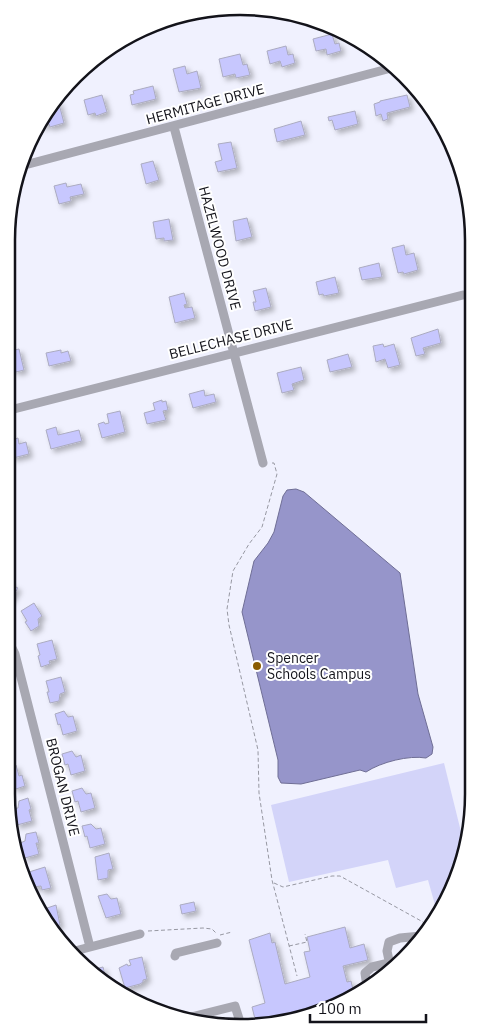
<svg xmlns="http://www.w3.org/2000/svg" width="480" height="1034" font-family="'IBM Plex Sans',sans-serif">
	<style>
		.green { fill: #d3d4f9 }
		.water { fill: #9695ca; stroke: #6f6e95 }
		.building { fill: #c7c7fe; stroke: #ababc0; filter: url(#shadow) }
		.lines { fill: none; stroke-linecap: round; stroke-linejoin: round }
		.path { stroke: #9798a2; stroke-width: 1; stroke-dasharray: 4 2.5; stroke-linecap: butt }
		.minor { stroke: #a8a8b2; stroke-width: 9 }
		.poi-dot { fill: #8a5c00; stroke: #fff; stroke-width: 2 }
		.labels { text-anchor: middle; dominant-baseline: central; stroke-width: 4; stroke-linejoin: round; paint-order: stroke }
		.street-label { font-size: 14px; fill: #13131a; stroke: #fff }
		.poi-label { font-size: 14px; fill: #13131a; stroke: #fff; text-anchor: start }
		.rim { fill: none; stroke: #13131a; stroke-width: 2.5 }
	</style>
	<defs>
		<filter id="shadow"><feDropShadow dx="3.5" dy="3.5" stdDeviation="2.5" flood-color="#0004"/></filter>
	</defs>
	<rect width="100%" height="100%" fill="#f0f1fe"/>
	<path class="green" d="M 444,763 L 464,844 L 456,884 L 437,912 L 428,880 L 396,888 L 388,860 L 289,882 L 271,805 Z"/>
	<path class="water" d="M 296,489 L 304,492 L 400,573 L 418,694 L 433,747 L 432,754 L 426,758 C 409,755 381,762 366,772 L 360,770 L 301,784 L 281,783 L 278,777 L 278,760 L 242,612 L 254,561 L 268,543 L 274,532 L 283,496 L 287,490 Z"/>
	<path class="building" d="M 332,34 L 335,44 L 339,43 L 341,51 L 327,55 L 326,49 L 316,51 L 313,39 Z
		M 286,46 L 288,55 L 293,54 L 295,63 L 282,67 L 280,61 L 270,64 L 267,51 Z
		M 240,54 L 243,65 L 247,64 L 250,75 L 236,78 L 235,74 L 223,77 L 219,59 Z
		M 185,66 L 187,74 L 197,71 L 201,88 L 179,92 L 173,69 Z
		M 153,86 L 156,99 L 132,105 L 130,95 L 134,94 L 133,91 Z
		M 102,95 L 107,112 L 96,116 L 95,113 L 88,115 L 84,100 Z
		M 407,95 L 410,107 L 387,113 L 388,119 L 383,121 L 381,114 L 376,116 L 374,104 L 380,102 L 380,101 Z
		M 58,100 L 64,123 L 50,127 L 49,124 L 40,127 Z
		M 355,111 L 358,124 L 335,130 L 332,120 L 329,121 L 328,117 Z
		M 301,121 L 305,135 L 277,142 L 274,129 Z
		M 231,142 L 237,168 L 218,172 L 215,162 L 222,160 L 218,144 Z
		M 153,161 L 159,180 L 146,184 L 141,164 Z
		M 66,183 L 67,187 L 81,184 L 84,194 L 70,197 L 71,201 L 59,204 L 54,186 Z
		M 247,218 L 252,237 L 236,241 L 233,221 Z
		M 169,219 L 173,240 L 164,241 L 164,238 L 156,239 L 153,222 Z
		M 404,245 L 406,255 L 414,253 L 418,270 L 404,274 L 403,272 L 398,273 L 392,248 Z
		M 379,263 L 382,277 L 362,280 L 359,268 Z
		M 335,277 L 339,293 L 324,296 L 323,294 L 319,295 L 316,282 Z
		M 266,288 L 271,307 L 255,311 L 253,302 L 256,302 L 253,291 Z
		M 184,293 L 187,304 L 184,305 L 185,308 L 192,307 L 195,318 L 175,323 L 169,297 Z
		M 438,329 L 441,343 L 423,348 L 425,354 L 416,356 L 411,338 Z
		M 383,344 L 384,347 L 394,344 L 400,365 L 388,368 L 385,359 L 376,362 L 373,346 Z
		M 19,349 L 24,370 L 16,372 L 15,368 L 6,370 L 6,352 Z
		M 61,350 L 61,353 L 68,351 L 71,361 L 49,366 L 46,353 Z
		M 348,354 L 352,367 L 330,372 L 327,360 Z
		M 301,367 L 304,380 L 292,384 L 294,390 L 282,393 L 277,373 Z
		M 204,390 L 205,396 L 214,394 L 216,402 L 193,408 L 189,394 Z
		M 162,400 L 162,402 L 166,401 L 168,410 L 163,411 L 166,420 L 147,424 L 144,413 L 155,410 L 153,403 Z
		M 120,411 L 125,432 L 102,438 L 98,424 L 104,422 L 105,424 L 109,423 L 107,414 Z
		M 56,427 L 58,435 L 79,430 L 82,441 L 51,449 L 46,430 Z
		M 18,438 L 19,444 L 26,442 L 29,454 L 13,458 L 8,441 Z
		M 6,582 L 18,588 L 10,601 L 6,599 Z
		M 34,603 L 42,616 L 38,619 L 39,626 L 31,631 L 25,622 L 27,621 L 21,611 Z
		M 52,640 L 57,659 L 49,661 L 50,664 L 41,667 L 38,656 L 40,655 L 37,644 Z
		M 61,677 L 65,692 L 60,694 L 59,701 L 50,703 L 47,692 L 49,692 L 46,681 Z
		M 64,711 L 68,717 L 73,716 L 77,731 L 63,735 L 60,724 L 58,725 L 55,714 Z
		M 72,751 L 76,757 L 81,755 L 85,771 L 71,775 L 68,764 L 65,765 L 62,754 Z
		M 16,765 L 19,776 L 22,775 L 25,786 L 16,789 L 11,783 L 6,785 L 6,768 Z
		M 82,788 L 86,794 L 91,793 L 95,808 L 81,812 L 78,801 L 75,802 L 72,791 Z
		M 28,798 L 31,809 L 29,810 L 32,821 L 17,825 L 13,809 L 18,808 L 19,801 Z
		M 91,824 L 96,829 L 101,828 L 105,844 L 90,848 L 87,836 L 85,837 L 82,826 Z
		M 36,832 L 39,843 L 36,843 L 39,854 L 25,858 L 20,843 L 25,841 L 26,834 Z
		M 109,853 L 113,869 L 108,870 L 108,878 L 98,880 L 95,857 Z
		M 45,867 L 51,888 L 42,890 L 41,886 L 33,887 L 29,872 Z
		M 107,894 L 111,899 L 117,898 L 121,914 L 106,918 L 98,896 Z
		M 194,902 L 196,911 L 182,914 L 180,905 Z
		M 56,905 L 60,925 L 50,927 L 41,910 Z
		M 345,927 L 350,948 L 364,944 L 368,960 L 343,966 L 347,982 L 351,981 L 354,994 L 353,994 L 353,997 L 344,1004 L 270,1026 L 258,1025 L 257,1019 L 255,1019 L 252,1007 L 265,1003 L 249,940 L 270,933 L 272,943 L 275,942 L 285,984 L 310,977 L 304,952 L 310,951 L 307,937 Z
		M 142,957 L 147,979 L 143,980 L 143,982 L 140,984 L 125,988 L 119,968 L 127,964 L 128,966 L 131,965 L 129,960 Z
		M 103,967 L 107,982 L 104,982 L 91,970 Z"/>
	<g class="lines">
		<path class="path" d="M 272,463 L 274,463 L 277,474 L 262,527 L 249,544 L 233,571 L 227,609 L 229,625 L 258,750 L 259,793 L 272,880 L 297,976
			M 274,883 L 283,887 L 332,876 L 340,876 L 423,922 L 427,926
			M 148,931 L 203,928 L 212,929 L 217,934
			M 220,935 L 232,932
			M 289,946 L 307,942 L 305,934"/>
		<path class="minor" d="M 174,127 L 263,463
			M 21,166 L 395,67
			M 6,411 L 463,295
			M 6,636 L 15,654 L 90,947
			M 71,952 L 140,934
			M 175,956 L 176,953 L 217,943
			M 391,970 L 387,951 L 389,942 L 400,938 L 421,936
			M 367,987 L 365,973 L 372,967 L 406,959
			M 191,1017 L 235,1006 L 241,1025"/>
	</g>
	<circle class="poi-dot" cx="257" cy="666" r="5"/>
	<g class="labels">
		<g class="street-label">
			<text transform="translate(205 104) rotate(-15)">HERMITAGE DRIVE</text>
			<text transform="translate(220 248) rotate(75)">HAZELWOOD DRIVE</text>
			<text transform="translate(231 339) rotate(-14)">BELLECHASE DRIVE</text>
			<text transform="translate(63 787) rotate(76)">BROGAN DRIVE</text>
		</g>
		<g class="poi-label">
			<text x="267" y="658">Spencer<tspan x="267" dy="16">Schools Campus</tspan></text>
		</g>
	</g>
	<path d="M0 0H480V1034H0ZM240 15H240A225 225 0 0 1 465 240V794A225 225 0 0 1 240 1019H240A225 225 0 0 1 15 794V240A225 225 0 0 1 240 15Z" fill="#fff" fill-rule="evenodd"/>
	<path class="rim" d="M240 15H240A225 225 0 0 1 465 240V794A225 225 0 0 1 240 1019H240A225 225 0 0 1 15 794V240A225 225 0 0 1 240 15Z"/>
	<path d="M310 1014v8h116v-8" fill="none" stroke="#13131a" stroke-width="2.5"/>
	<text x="318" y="1014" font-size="15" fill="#13131a" stroke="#ffffff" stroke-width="4" paint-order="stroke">100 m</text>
</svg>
